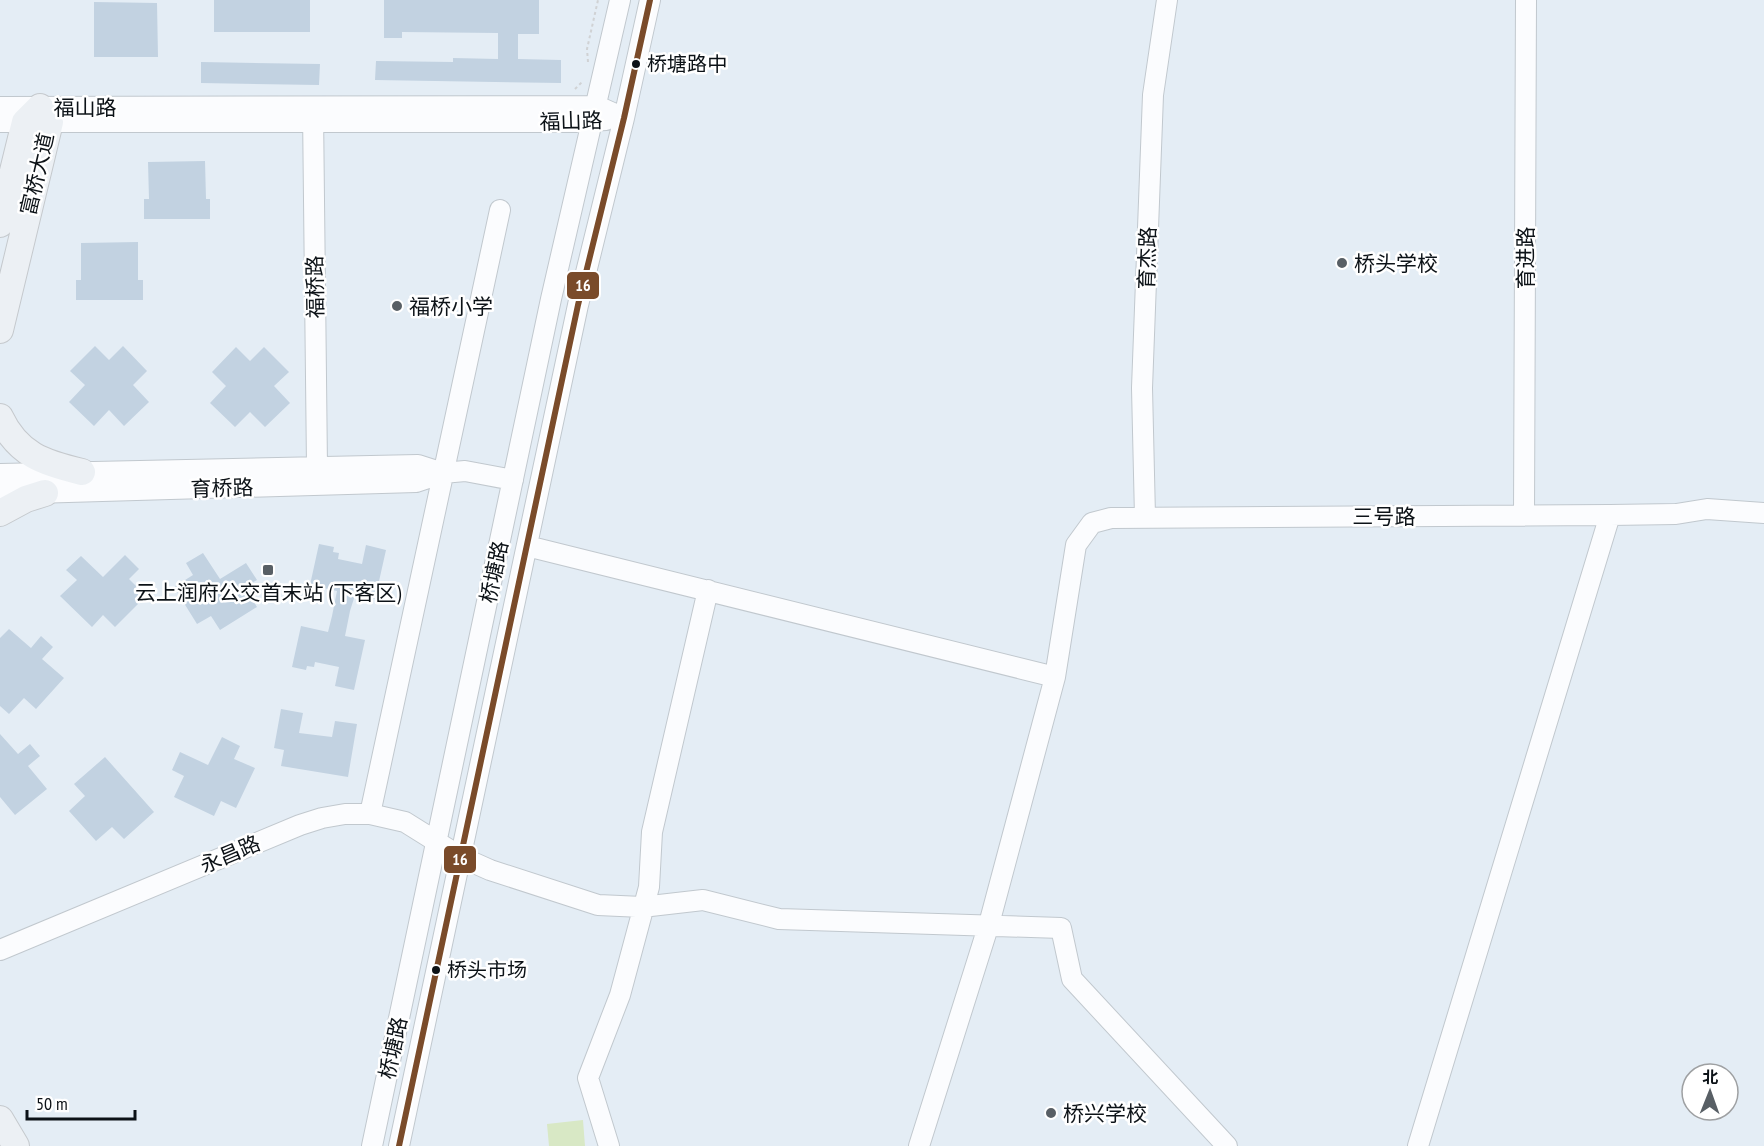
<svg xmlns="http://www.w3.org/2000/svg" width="1764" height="1146" font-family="'PT Sans Narrow','Noto Sans SC',sans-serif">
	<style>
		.green { fill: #d8e8c5 }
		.building { fill: #c2d2e1 }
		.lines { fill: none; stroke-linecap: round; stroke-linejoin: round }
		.minor-casing { stroke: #c1c8ce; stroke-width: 22 }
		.major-casing { stroke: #c5c9cd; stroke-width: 28 }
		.path { stroke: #d0d2d4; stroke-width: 2; stroke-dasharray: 3 3; stroke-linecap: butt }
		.minor { stroke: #fbfcfe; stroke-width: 20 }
		.major { stroke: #ecf0f4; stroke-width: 26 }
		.bus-1-casing { stroke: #fff; stroke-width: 10 }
		.bus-1 { stroke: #7a4b2a; stroke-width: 6 }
		.bus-dot { fill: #0c1217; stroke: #fff; stroke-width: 2 }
		.poi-dot { fill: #585f65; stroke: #fff; stroke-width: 2 }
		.labels { text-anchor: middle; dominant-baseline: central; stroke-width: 5; stroke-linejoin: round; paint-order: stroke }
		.bus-label { font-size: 20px; fill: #0c1217; stroke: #fff; text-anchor: start }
		.street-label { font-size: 21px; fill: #0c1217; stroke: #fff }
		.poi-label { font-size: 21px; fill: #0c1217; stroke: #fff; text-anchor: start }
		.line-badge { stroke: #fff; stroke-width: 2 }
		.badge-label { font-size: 16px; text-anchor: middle; font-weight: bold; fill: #fff }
	</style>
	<rect width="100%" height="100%" fill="#e4edf5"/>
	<path class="green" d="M 583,1120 L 585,1146 L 549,1146 L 547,1124 Z"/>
	<path class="building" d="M 214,0 L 310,0 L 310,32 L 214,32 Z
		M 384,0 L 539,0 L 539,34 L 518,34 L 518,59 L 561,60 L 561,83 L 375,80 L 376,61 L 453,62 L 453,58 L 498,59 L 498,33 L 402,32 L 402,38 L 384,38 Z
		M 94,2 L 157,3 L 158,57 L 94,57 Z
		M 201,62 L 320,64 L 319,85 L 201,83 Z
		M 205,161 L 206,199 L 210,199 L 210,219 L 144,219 L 144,199 L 149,199 L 148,162 Z
		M 138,242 L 138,280 L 143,280 L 143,300 L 76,300 L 76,280 L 81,280 L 81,243 Z
		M 95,346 L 109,360 L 123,346 L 147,371 L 133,385 L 149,402 L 124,426 L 109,410 L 94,426 L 69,402 L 85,385 L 70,371 Z
		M 236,347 L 250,361 L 264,347 L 289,372 L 274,386 L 290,403 L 265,427 L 250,412 L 235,427 L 210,403 L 226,386 L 212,372 Z
		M 319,544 L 334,547 L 333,552 L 339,553 L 338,559 L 362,564 L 366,545 L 386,550 L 375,599 L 355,595 L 350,611 L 345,636 L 365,640 L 354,690 L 335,686 L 339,667 L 315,662 L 314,667 L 307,666 L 306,670 L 292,667 L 301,626 L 328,632 L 332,616 L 337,591 L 310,585 Z
		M 203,553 L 220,579 L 246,563 L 257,580 L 245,587 L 257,607 L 220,630 L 211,616 L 197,624 L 174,587 L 193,575 L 186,563 Z
		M 125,555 L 139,569 L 129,579 L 146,596 L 115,627 L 103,615 L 92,627 L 60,596 L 77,580 L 66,570 L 81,556 L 103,577 Z
		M 9,629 L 31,648 L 41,636 L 53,647 L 42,659 L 64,678 L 36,709 L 24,698 L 9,714 L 0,706 L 0,638 Z
		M 281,709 L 303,713 L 299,733 L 332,737 L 335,721 L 357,724 L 348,777 L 281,766 L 284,750 L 274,748 Z
		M 0,734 L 18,754 L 30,744 L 40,756 L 28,766 L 47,789 L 15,815 L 0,797 Z
		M 222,737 L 240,746 L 234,759 L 255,768 L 236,808 L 221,801 L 214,816 L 174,797 L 184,776 L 172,770 L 180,752 L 208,765 Z
		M 105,757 L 154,812 L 124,839 L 112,827 L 96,841 L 69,811 L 85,796 L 74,784 Z"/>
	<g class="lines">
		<defs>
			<path id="minor" d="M 0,107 L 597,106 L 624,118
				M 313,110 L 317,467
				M 0,122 L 575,122 L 606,120
				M 0,474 L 418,465 L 443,473
				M 0,494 L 416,482 L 443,473 L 465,471 L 513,480
				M 1524,515 L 1526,0
				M 1145,517 L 1142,388 L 1153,95 L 1167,0
				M 527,546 L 1055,677
				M 370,814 L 500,210
				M 0,950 L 300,825 L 322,818 L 345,814 L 370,814 L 405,822 L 461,857 L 490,870 L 598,905 L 642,907 L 703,900 L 779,919 L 1061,928 L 1072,979 L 1227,1146
				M 372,1146 L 551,299 L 620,0
				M 399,1146 L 578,305 L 624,118 L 650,0
				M 609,1146 L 588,1078 L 620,995 L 649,887 L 652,832 L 708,590
				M 919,1146 L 989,924 L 1055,677 L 1076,545 L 1092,523 L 1111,518 L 1610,515 L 1676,514 L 1707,509 L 1764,513
				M 1418,1146 L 1610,515"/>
			<path id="major" d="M 0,224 L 25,122 L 40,107 L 50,122 L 0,330
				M 0,417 C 18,455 44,463 82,472
				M 0,513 L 26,499 L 45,493
				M 0,1119 L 16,1146"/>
		</defs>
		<use href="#minor" class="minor-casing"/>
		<use href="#major" class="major-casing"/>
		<path class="path" d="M 588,62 L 587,49 L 598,0
			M 575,89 L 583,81"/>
		<use href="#minor" class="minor"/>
		<use href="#major" class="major"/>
		<defs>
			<path id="bus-1" d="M 399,1146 L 578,305 L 624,118 L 650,0"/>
		</defs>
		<use href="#bus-1" class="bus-1-casing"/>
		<use href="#bus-1" class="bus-1"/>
	</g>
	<g class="bus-dot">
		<circle cx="636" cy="64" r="5"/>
		<circle cx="436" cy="970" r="5"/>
	</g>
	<g class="poi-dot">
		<circle cx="1342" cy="263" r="6"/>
		<circle cx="397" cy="306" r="6"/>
		<rect x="262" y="564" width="12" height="12" rx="3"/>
		<circle cx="1051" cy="1113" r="6"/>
	</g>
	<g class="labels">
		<g class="bus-label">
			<text x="647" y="64">桥塘路中</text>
			<text x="447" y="970">桥头市场</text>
		</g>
		<g class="street-label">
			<text x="85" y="107">福山路</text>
			<text transform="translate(571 121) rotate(-2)">福山路</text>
			<text transform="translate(37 174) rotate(-77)">富桥大道</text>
			<text transform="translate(1147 258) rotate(-88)">育杰路</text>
			<text transform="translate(1525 258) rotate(-90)">育进路</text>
			<text transform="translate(315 287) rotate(-91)">福桥路</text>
			<text transform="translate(222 488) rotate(-2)">育桥路</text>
			<text x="1384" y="516">三号路</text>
			<text transform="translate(494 572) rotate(-78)">桥塘路</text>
			<text transform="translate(230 854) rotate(-23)">永昌路</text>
			<text transform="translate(393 1048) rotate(-78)">桥塘路</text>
		</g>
		<g class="poi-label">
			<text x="1354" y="263">桥头学校</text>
			<text x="409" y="306">福桥小学</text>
			<text x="268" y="592" text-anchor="middle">云上润府公交首末站 (下客区)</text>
			<text x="1063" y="1113">桥兴学校</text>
		</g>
	</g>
	<g class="line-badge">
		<rect x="566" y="271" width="34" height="29" rx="6" fill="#7a4b2a"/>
		<rect x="443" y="845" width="34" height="29" rx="6" fill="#7a4b2a"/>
	</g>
	<g class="badge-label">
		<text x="583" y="291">16</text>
		<text x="460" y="865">16</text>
	</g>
	<g transform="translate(1710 1092) rotate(1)"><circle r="28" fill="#ffffff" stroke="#9ea0a2" stroke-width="1.5"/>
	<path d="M0-4.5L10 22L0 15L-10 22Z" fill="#585f65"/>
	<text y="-9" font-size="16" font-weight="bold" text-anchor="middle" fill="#0c1217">北</text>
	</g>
	<path d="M27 1110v9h108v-9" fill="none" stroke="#0c1217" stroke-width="3"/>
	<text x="36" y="1110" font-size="18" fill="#0c1217" stroke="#ffffff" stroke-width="4.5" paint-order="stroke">50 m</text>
</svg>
